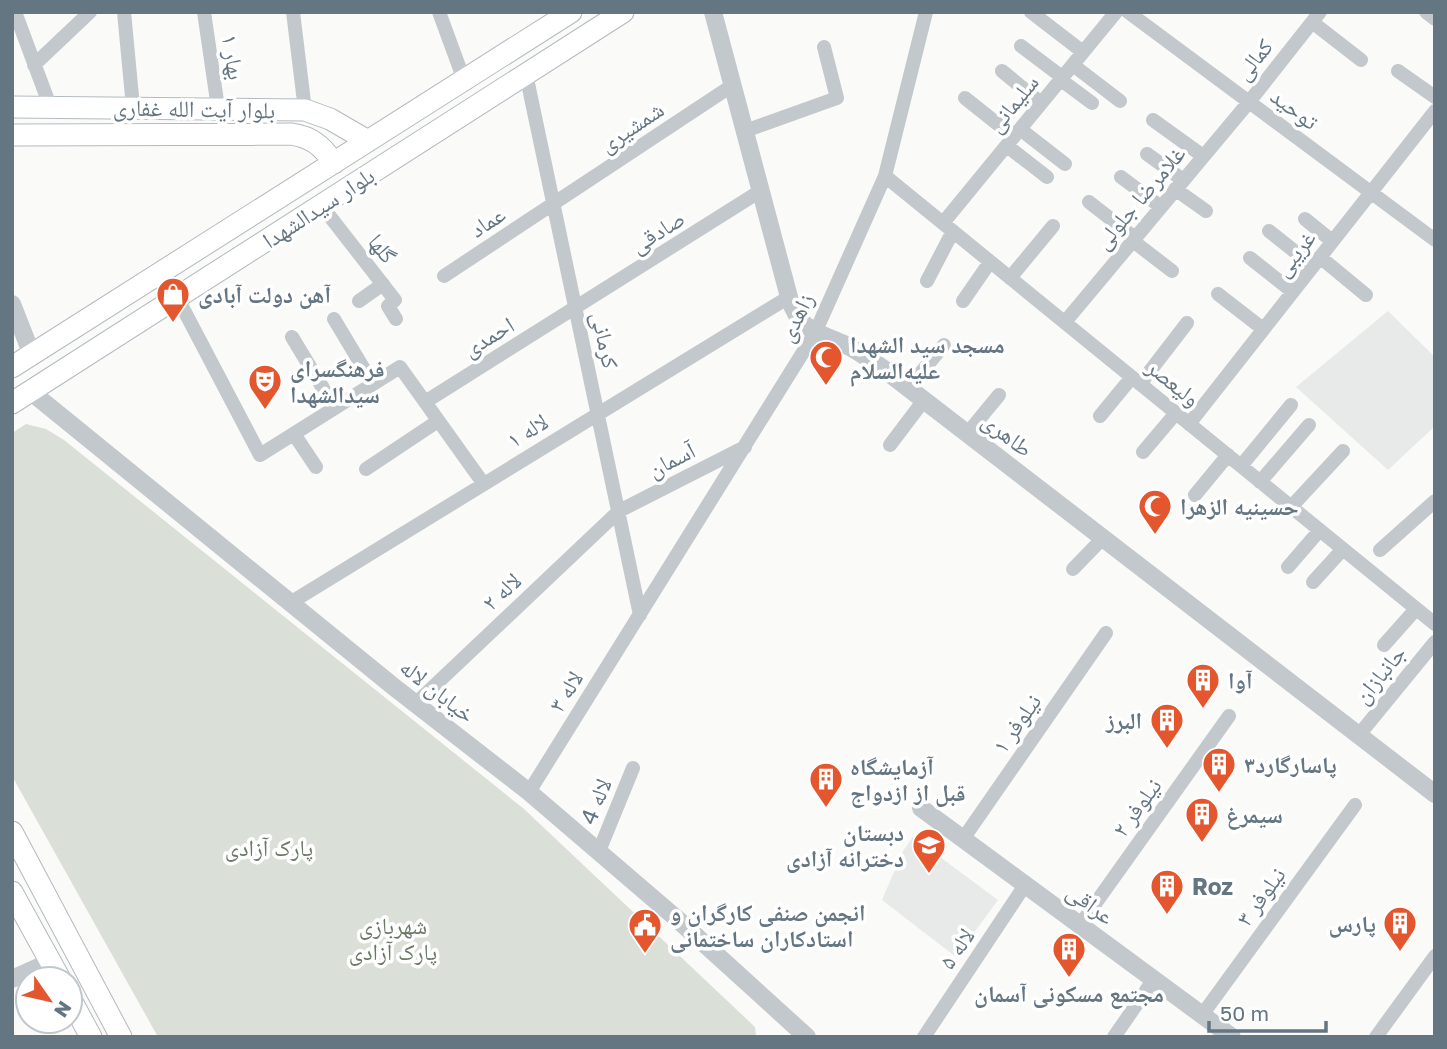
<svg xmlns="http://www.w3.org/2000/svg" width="1447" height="1049" font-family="'Golos Text','Noto Naskh Arabic',sans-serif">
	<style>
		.built { fill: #e8e9e9 }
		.green { fill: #dadfd7 }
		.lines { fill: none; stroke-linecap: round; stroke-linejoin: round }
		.secondary-casing { stroke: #b3babf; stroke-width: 23 }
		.minor { stroke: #c3c8cc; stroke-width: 14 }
		.tertiary { stroke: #c3c8cc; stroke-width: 18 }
		.secondary { stroke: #fff; stroke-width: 21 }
		.labels { text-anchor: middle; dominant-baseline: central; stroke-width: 7; stroke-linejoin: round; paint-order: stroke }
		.street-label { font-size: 23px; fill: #657683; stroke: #fff }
		.poi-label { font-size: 23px; font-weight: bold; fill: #657683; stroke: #fff; text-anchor: start }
		.park-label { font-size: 23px; fill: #687a64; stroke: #fff }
	</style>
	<rect width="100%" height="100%" fill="#fafaf8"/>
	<path class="built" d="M 1388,311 L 1435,357 L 1435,426 L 1388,470 L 1296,387 Z
		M 913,837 L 998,900 L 956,957 L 882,900 L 903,851 Z"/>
	<path class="green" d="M 26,424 L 46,429 L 64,440 L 524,809 L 755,1027 L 756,1037 L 158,1037 L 12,776 L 12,433 Z"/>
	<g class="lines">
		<defs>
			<path id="secondary" d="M 12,107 L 305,110 L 330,119 L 368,141
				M 12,135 L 291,134 C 312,137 322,146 334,163
				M 12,367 L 571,12
				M 12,403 L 623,12
				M 12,832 L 121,1037
				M 12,892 L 60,979
				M 70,998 L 91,1037"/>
		</defs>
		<use href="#secondary" class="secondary-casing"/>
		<path class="minor" d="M 15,12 L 50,106
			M 124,12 L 133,107
			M 204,12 L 218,108
			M 293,12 L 305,110
			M 439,12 L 464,80
			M 1031,12 L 1083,52
			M 1128,12 L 1435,240
			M 1426,12 L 1435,19
			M 1312,22 L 1361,60
			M 1021,46 L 1062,77
			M 34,65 L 90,12
			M 1073,65 L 1120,101
			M 1002,71 L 1041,103
			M 1398,71 L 1435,97
			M 526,74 L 640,615
			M 1061,80 L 1092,103
			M 965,98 L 1014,137
			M 1153,120 L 1203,156
			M 1020,129 L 1065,164
			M 745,131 L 837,98 L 824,47
			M 1007,146 L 1047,177
			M 1147,154 L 1183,180
			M 885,176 L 1435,624
			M 1121,177 L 1161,207
			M 1175,189 L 1206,211
			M 1089,202 L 1135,238
			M 321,205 L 395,300 L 388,306 L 396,319
			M 1305,219 L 1332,241
			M 943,223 L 1116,12
			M 1269,231 L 1313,266
			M 1133,241 L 1172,271
			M 1320,257 L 1366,295
			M 1250,258 L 1293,292
			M 444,276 L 733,85
			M 1010,278 L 1053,226
			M 927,281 L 953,231
			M 1218,294 L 1263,329
			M 177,297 L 260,455 L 400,367 L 483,483
			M 359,301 L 383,284
			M 963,301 L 990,262
			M 334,319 L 373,384
			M 1065,322 L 1249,102 L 1320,12
			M 292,337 L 335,408
			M 1140,384 L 1187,323
			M 908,388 L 944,345
			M 425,402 L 762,190
			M 1100,416 L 1132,377
			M 1189,424 L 1435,111
			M 294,434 L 316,467
			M 967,434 L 999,395
			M 890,445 L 924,400
			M 1143,452 L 1176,413
			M 1241,466 L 1291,405
			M 366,469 L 438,421
			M 1260,482 L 1309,425
			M 1195,495 L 1228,455
			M 1291,507 L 1343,451
			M 1380,550 L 1435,501
			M 1288,567 L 1320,530
			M 1073,569 L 1103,538
			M 1313,582 L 1343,549
			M 290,603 L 789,297
			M 1384,645 L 1416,609
			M 415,704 L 619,511 L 745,447
			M 1358,736 L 1435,642
			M 529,792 L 815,333 L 885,176 L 926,12
			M 963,839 L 1106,633
			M 599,851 L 633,768
			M 1080,925 L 1229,716
			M 1202,1015 L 1355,805
			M 924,1037 L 1025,885
			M 1114,1037 L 1154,979
			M 1376,1037 L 1435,956"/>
		<path class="tertiary" d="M 713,12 L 789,297 C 799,330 814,331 844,344 C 857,350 869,359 881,367 L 1435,794
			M 12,304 L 32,355
			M 30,391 L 394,687 L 529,792 L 676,918 L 807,1037
			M 921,808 L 1232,1037
			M 12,979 L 50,962"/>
		<use href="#secondary" class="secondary"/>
	</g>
	<defs>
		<symbol id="shop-pin" viewBox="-11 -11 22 30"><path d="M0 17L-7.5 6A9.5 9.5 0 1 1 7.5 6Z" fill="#e4572e" stroke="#fff"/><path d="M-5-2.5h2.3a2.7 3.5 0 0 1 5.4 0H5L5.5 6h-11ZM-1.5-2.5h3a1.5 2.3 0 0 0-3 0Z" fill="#fff"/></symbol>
		<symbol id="mosque-pin" viewBox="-11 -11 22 30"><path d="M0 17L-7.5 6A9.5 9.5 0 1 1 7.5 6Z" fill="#e4572e" stroke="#fff"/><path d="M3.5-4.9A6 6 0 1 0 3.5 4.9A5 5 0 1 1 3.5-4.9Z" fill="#fff"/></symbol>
		<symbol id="theatre-pin" viewBox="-11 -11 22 30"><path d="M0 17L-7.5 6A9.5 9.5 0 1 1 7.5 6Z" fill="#e4572e" stroke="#fff"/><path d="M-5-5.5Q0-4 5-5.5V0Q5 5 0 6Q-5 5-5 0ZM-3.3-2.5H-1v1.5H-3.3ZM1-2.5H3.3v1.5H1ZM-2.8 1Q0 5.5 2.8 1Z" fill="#fff"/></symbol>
		<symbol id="building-pin" viewBox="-11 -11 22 30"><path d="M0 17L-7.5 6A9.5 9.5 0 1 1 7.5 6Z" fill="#e4572e" stroke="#fff"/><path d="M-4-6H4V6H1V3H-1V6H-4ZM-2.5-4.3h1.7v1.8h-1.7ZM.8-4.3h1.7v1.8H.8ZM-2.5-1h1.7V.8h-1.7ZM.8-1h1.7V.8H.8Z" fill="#fff"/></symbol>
		<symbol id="school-pin" viewBox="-11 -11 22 30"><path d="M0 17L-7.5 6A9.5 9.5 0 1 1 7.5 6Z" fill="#e4572e" stroke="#fff"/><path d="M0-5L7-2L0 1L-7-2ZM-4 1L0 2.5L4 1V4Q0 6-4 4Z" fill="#fff"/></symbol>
		<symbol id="civic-pin" viewBox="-11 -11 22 30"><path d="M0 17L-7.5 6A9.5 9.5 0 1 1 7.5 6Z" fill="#e4572e" stroke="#fff"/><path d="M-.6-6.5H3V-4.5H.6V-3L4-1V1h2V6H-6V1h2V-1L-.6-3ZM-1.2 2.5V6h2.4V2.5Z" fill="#fff"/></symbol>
	</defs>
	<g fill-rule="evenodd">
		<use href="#shop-pin" x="154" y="275" width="38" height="52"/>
		<use href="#mosque-pin" x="807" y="338" width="38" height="52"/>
		<use href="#theatre-pin" x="246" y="362" width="38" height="52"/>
		<use href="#mosque-pin" x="1136" y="487" width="38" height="52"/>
		<use href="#building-pin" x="1184" y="661" width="38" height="52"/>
		<use href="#building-pin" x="1148" y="701" width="38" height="52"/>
		<use href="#building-pin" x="1200" y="745" width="38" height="52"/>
		<use href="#building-pin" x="807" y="760" width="38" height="52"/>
		<use href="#building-pin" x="1183" y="795" width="38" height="52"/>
		<use href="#school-pin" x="910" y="826" width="38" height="52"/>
		<use href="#building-pin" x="1148" y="867" width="38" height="52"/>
		<use href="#building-pin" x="1381" y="904" width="38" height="52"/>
		<use href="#civic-pin" x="626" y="906" width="38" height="52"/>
		<use href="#building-pin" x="1050" y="930" width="38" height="52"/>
	</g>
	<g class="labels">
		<g class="street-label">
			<text transform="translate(234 57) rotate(81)">بهار ۱</text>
			<text transform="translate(1253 59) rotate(-51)">کمالی</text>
			<text transform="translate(1012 103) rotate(-51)">سلیمانی</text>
			<text transform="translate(194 108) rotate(1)">بلوار آیت الله غفاری</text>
			<text transform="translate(1295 108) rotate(37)">توحید</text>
			<text transform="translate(631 126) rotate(-34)">شمشیری</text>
			<text transform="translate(1139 197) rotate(-50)">غلامرضا جلولی</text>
			<text transform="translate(318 207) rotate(-33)">بلوار سیدالشهدا</text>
			<text transform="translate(487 221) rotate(-33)">عماد</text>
			<text transform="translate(657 231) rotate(-32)">صادقی</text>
			<text transform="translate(383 248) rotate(52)">گلها</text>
			<text transform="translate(1294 253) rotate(-52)">غریبی</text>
			<text transform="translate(795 317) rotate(-63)">زاهدی</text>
			<text transform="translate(488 336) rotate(-31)">احمدی</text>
			<text transform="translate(606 340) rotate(78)">کرمانی</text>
			<text transform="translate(1174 382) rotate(39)">ولیعصر</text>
			<text transform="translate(527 430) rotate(-32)">لاله ۱</text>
			<text transform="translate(1008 434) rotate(38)">طاهری</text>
			<text transform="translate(671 459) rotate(-27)">آسمان</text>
			<text transform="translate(501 591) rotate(-43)">لاله ۲</text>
			<text transform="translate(1379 674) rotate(-51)">جانبازان</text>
			<text transform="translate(438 690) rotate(38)">خیابان لاله</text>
			<text transform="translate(565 691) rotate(-58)">لاله ۳</text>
			<text transform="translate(1016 723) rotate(-55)">نیلوفر ۱</text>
			<text transform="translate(595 801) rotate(-68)">لاله 4</text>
			<text transform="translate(1136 807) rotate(-54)">نیلوفر ۲</text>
			<text transform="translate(1260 896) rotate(-54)">نیلوفر ۳</text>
			<text transform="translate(1091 903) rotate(36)">عراقی</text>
			<text transform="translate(956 948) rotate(-56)">لاله ۵</text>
		</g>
		<g class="poi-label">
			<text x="198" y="294">آهن دولت آبادی</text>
			<text x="850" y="344">مسجد سید الشهدا<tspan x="850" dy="26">علیه‌السلام</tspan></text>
			<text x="290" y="368">فرهنگسرای<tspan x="290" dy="26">سیدالشهدا</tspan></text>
			<text x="1180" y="506">حسینیه الزهرا</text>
			<text x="1228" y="680">آوا</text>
			<text x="1142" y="720" text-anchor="end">البرز</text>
			<text x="1244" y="764">پاسارگارد۳</text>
			<text x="850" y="766">آزمایشگاه<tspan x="850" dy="26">قبل از ازدواج</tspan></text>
			<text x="1226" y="814">سیمرغ</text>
			<text x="904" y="832" text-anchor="end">دبستان<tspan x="904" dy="26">دخترانه آزادی</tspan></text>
			<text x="1192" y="886">Roz</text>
			<text x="670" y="912">انجمن صنفی کارگران و<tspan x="670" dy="26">استادکاران ساختمانی</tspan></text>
			<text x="1376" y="923" text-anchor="end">پارس</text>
			<text x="1069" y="993" text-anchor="middle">مجتمع مسکونی آسمان</text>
		</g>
		<g class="park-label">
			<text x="269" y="847">پارک آزادی</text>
			<text x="393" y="925">شهربازی<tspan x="393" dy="26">پارک آزادی</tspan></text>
		</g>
	</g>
	<rect width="1447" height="1049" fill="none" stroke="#657683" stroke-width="28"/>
	<g transform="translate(49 1000) rotate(124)"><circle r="33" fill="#ffffff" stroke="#c1c8cd" stroke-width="2"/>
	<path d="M0-5L12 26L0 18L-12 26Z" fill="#e4572e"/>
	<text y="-10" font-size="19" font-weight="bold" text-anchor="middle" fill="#657683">N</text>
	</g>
	<path d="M1209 1021v10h117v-10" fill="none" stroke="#657683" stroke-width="3.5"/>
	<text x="1220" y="1021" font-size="21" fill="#657683" stroke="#ffffff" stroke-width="5" paint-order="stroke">50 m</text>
</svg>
